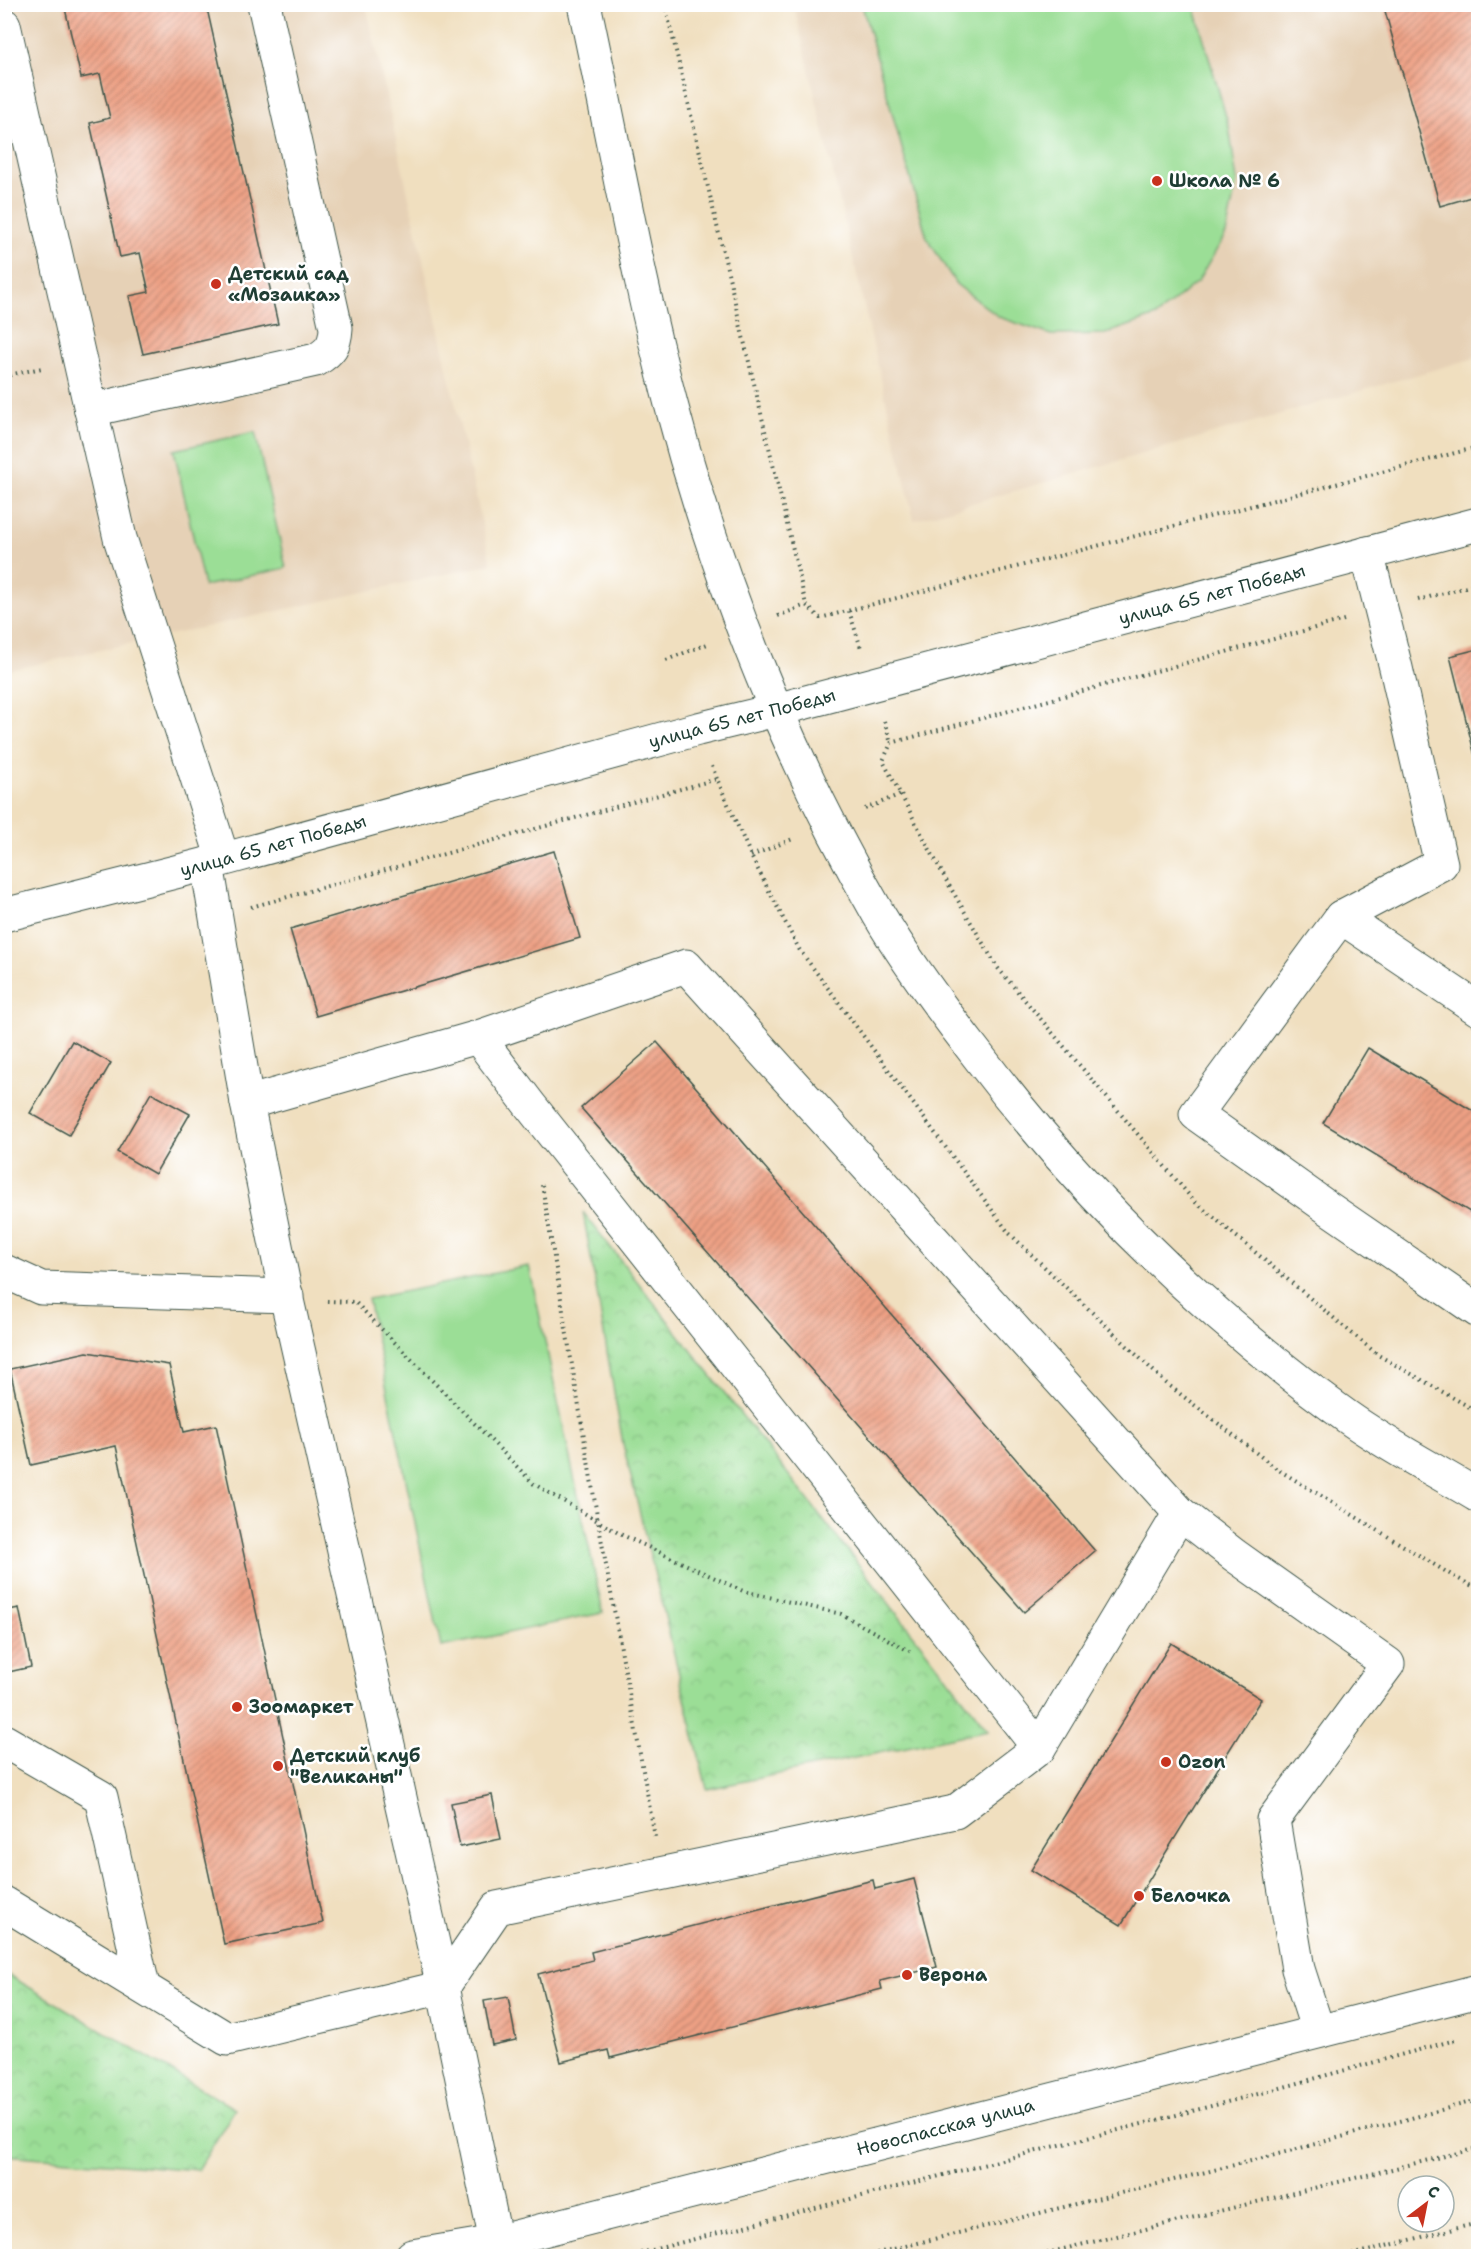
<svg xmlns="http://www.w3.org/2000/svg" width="1483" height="2261" font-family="'Shantell Sans',sans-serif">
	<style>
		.built { fill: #e6d1b6 }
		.park { fill: url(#park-crowns); stroke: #5d8e65; stroke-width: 1.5 }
		.pitch { fill: #9bde96; stroke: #5d8e65; stroke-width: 1.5 }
		.building { fill: url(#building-hatch) }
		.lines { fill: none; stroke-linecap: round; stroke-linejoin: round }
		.minor-casing { stroke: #3e5549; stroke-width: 35 }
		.path { stroke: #3e5549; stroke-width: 4; stroke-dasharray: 1.5 4.5; stroke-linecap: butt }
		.minor { stroke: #fff; stroke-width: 33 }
		.poi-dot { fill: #c8321e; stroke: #fff; stroke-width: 2 }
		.labels { text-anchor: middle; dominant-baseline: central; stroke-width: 5; stroke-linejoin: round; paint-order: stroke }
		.poi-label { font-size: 18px; font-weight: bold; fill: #1f3d34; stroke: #fff; text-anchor: start }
		.street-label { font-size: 18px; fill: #1f3d34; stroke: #fff }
	</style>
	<defs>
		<pattern id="park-crowns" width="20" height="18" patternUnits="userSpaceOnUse" patternTransform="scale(1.5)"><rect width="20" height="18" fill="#9bde96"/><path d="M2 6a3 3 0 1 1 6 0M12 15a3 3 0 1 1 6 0" fill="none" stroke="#85bf82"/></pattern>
		<pattern id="building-hatch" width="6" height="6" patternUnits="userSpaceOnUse" patternTransform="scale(1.5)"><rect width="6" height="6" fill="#eea084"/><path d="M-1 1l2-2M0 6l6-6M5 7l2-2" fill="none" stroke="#c0846d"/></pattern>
	</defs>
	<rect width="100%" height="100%" fill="#fff"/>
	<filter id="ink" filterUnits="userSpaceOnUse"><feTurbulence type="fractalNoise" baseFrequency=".0167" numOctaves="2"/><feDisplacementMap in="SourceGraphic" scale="12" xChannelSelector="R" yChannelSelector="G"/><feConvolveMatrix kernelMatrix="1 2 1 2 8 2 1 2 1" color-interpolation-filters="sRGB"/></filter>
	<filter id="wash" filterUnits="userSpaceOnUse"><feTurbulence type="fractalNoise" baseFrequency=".008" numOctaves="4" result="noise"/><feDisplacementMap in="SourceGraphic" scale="24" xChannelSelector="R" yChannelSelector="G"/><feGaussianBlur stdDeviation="1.35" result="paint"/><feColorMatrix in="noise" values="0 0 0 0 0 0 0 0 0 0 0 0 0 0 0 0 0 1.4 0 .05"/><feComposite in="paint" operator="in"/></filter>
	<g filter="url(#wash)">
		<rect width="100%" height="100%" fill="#f0dfbf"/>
		<path class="built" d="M 4,5 L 366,5 L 491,564 L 5,671 Z
			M 794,5 L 1478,5 L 1478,357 L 914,520 Z"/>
		<path class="park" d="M 583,1212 L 988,1730 L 707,1789 L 623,1444 Z
			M 5,1973 L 235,2109 L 198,2170 L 5,2155 Z"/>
		<path class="pitch" d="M 862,5 L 1194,5 L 1229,127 L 1237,181 L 1226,234 L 1198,281 L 1156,316 L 1105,334 L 1051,335 L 999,317 L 956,284 L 927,238 Z
			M 255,432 L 286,568 L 204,586 L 174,450 Z
			M 529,1266 L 603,1613 L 441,1647 L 368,1299 Z"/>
		<g id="blocks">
			<path class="building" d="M 64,4 L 206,4 L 278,324 L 143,354 L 129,296 L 149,292 L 140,253 L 120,257 L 90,123 L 110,118 L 100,74 L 81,78 Z
				M 1383,4 L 1478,4 L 1478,195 L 1440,206 Z
				M 1478,649 L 1478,755 L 1475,756 L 1450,656 Z
				M 554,851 L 580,938 L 316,1016 L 290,929 Z
				M 72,1041 L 111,1063 L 69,1135 L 30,1113 Z
				M 657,1042 L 1095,1551 L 1024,1612 L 581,1108 Z
				M 1368,1048 L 1478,1114 L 1478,1217 L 1323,1123 Z
				M 151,1093 L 190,1114 L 155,1174 L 117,1152 Z
				M 87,1352 L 169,1365 L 184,1432 L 216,1425 L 323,1923 L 224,1944 L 116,1446 L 31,1465 L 10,1369 Z
				M 19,1608 L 31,1667 L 4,1673 L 4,1611 Z
				M 1171,1643 L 1261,1699 L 1121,1925 L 1031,1870 Z
				M 492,1795 L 501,1839 L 460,1847 L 451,1803 Z
				M 914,1879 L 937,1967 L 880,1981 L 882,1989 L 610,2058 L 608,2050 L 561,2062 L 538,1974 L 593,1960 L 591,1952 L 873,1880 L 875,1889 Z
				M 508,1997 L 516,2040 L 492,2045 L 484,2001 Z"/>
		</g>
	</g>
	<g filter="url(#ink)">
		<use href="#blocks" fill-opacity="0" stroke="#3e5549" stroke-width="1.5"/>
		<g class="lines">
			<defs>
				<g id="minor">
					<path d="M 584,4 C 613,137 636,272 671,404 C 718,582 787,755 879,915 C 908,964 943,1011 978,1056 C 1082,1193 1207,1316 1346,1416 C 1388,1446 1435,1470 1478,1496"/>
					<path d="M 4,25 L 91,410"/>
					<path d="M 1367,553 L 1396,668 L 1441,864 L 1341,917 L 1478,1009"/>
					<path d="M 223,859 L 120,538 L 91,410 L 316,360 C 331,351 335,345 336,328 L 264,4"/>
					<path d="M 207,864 L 247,1103 L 287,1300 L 443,1987 L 496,2242"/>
					<path id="s1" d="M 4,915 L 207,864 L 698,729 L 776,710 L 1478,524"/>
					<path d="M 1341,917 L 1196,1114 L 1328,1208 L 1478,1311"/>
					<path d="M 478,1037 L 529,1104 L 1039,1748"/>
					<path d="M 247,1103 L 478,1037 L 686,966 L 1180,1513 L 1234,1555 L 1388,1664 L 1273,1820 L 1298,1969 L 1318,2031"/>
					<path d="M 4,1271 L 41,1288 L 287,1296"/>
					<path d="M 4,1741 L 101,1797 L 143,1986"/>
					<path d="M 4,1903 L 227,2039 L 443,1987 L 497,1908 L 955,1812 L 1039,1748 L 1180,1513"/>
					<path id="s2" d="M 412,2256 L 496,2242 L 1478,1991"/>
				</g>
			</defs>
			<use href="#minor" class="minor-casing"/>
			<path class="path" d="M 665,4 L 806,605 L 820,618 L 1478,447
				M 4,376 L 42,368
				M 1418,600 L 1478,584
				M 849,611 L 861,648
				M 778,616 L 806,605
				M 1344,620 L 891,743 L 883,761 L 946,880 L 997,967 L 1194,1201 L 1378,1355 L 1478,1412
				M 666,660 L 710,643
				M 884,721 L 891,743
				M 712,766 L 717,779
				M 865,809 L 901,794
				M 751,856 L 795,838
				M 251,907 L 717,779 L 751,856 L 799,949 L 1009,1233 L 1166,1383 L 1277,1469 L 1453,1576 L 1478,1589
				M 542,1185 L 598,1521 L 655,1837
				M 327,1301 L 355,1302 L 534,1484 L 620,1534 L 743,1591 L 841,1614 L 913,1653
				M 629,2256 L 1262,2093 L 1455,2040
				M 865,2256 L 1271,2156 L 1478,2100
				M 1035,2256 L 1478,2148
				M 1346,2256 L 1478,2223"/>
			<use href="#minor" class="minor"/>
		</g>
	</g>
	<g class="poi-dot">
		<circle cx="1157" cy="181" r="6"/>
		<circle cx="216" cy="284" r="6"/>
		<circle cx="237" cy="1707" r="6"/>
		<circle cx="1166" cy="1762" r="6"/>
		<circle cx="278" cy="1766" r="6"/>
		<circle cx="1139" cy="1896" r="6"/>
		<circle cx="907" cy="1975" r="6"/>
	</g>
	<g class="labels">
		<g class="poi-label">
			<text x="1169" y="181">Школа № 6</text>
			<text x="228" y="274">Детский сад<tspan x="228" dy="21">«Мозаика»</tspan></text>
			<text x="249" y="1707">Зоомаркет</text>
			<text x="290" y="1756">Детский клуб<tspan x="290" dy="21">"Великаны"</tspan></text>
			<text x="1178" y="1762">Ozon</text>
			<text x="1151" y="1896">Белочка</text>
			<text x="919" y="1975">Верона</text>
		</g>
		<g class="street-label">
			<text stroke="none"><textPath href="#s1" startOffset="1250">улица 65 лет Победы</textPath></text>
			<text stroke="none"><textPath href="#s1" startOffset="764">улица 65 лет Победы</textPath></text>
			<text stroke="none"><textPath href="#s1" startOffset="278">улица 65 лет Победы</textPath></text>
			<text stroke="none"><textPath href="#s2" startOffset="549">Новоспасская улица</textPath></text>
		</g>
	</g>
	<rect width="1483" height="2261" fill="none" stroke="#fff" stroke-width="24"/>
	<g transform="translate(1426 2204) rotate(32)"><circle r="28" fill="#ffffff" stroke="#a5b1ae" stroke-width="1.5"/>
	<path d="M0-4.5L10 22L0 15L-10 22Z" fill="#c8321e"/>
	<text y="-9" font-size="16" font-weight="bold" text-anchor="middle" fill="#1f3d34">С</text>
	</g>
</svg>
